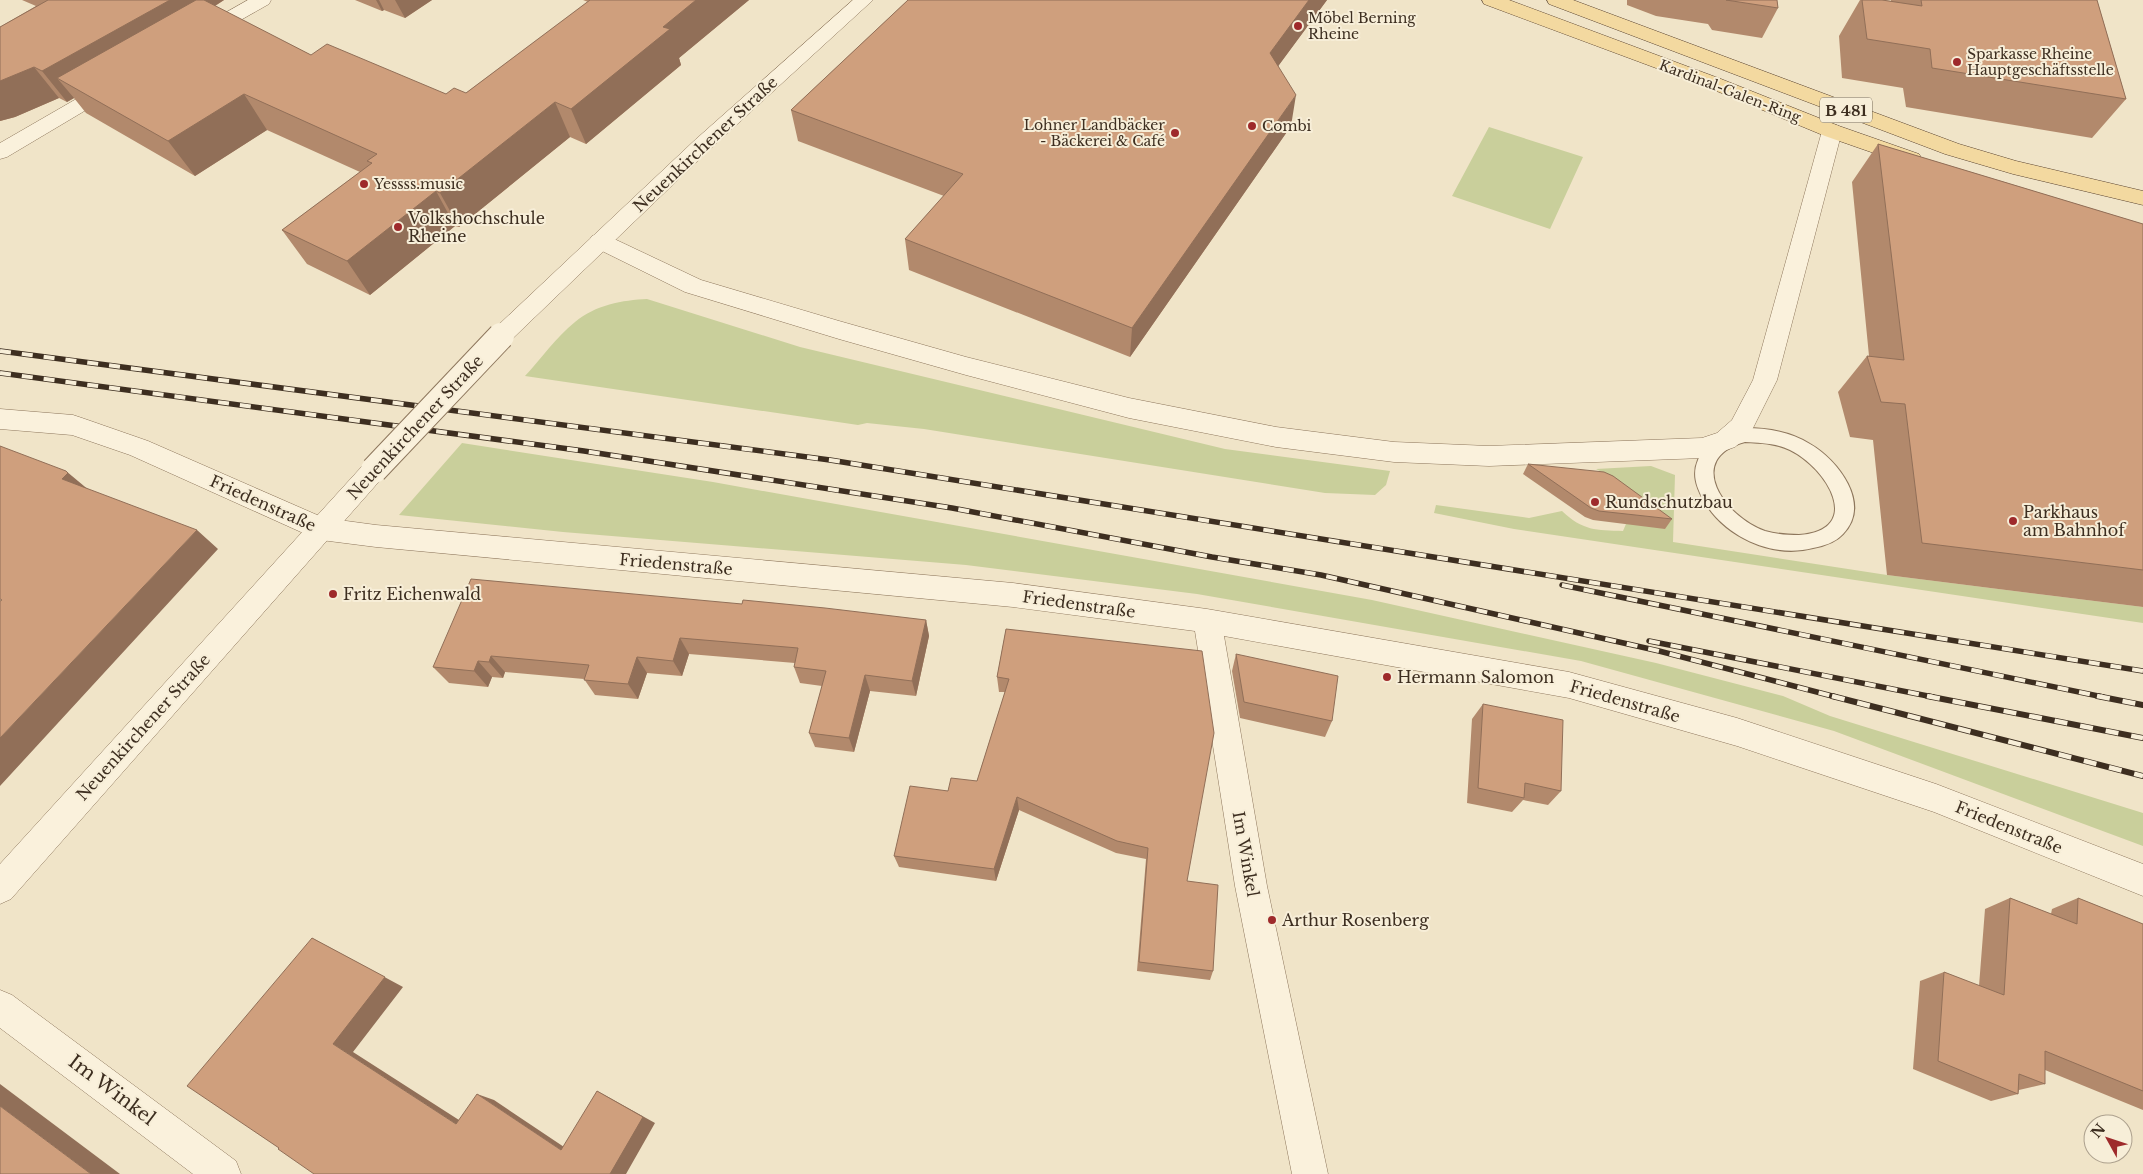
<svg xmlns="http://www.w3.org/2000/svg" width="2143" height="1174" font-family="'Libre Baskerville',serif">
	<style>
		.green { fill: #c9cf9b }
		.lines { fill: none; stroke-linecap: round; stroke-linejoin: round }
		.service-casing { stroke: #8d765c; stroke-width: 2 }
		.minor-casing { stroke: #8d765c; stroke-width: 1 }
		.tertiary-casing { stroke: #8d765c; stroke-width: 1 }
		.primary-casing { stroke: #5b4430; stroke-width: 1 }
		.service { fill: #faf1dc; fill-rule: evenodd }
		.minor { fill: #faf1dc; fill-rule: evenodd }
		.tertiary { fill: #faf1dc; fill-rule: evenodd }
		.primary { fill: #f3d9a0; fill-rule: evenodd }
		.rail-far1-casing { stroke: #3d2e20; stroke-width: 5.5 }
		.rail-casing { stroke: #3d2e20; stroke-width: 6 }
		.rail-far1 { stroke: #f7eed8; stroke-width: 4; stroke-dasharray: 11; stroke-linecap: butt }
		.rail { stroke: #f7eed8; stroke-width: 4.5; stroke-dasharray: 13; stroke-linecap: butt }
		.tertiary-bridge-casing { stroke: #8d765c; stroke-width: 28; stroke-linecap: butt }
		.tertiary-bridge { stroke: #faf1dc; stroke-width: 26 }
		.wall { fill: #b2896c }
		.shaded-wall { fill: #916f58 }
		.building { fill: #cf9f7d; stroke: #916f58 }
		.poi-dot { fill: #9e2a2b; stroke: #f7eed8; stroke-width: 2 }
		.labels { text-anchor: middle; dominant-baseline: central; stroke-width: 4; stroke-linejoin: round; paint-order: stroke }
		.far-poi-label { font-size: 14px; fill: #3d2e20; stroke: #f7eed8; text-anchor: start }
		.far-street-label { font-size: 14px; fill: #3d2e20; stroke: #f7eed8 }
		.shield { fill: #f7eed8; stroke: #756857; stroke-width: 1 }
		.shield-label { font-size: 15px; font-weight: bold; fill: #3d2e20 }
		.street-label { font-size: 16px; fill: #3d2e20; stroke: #f7eed8 }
		.poi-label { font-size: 16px; fill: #3d2e20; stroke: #f7eed8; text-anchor: start }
		.near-street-label { font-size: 19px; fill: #3d2e20; stroke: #f7eed8 }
	</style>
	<rect width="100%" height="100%" fill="#f0e4c8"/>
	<path class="green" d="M 1489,127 L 1583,157 L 1550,229 L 1452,196 Z
		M 647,299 L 800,347 L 1225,449 L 1390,471 L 1386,485 L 1375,495 L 1325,493 L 924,429 L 867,423 L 858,425 L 525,376 C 541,359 556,337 575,322 C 595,305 623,300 647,299 Z
		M 462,443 L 713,482 L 1372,600 L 1656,663 L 1783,696 L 1830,716 L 2143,813 L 2143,846 L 1834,731 L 1581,661 L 1197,594 L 966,565 L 563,532 L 399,515 Z
		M 1651,466 L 1675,475 L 1673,542 L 1887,575 L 2143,607 L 2143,623 L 1514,529 L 1434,513 L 1436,505 L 1529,518 L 1562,511 C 1583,531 1596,530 1623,531 C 1641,490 1634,488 1596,469 Z"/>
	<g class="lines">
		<defs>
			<path id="service" d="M 1745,428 C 1768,428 1791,432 1810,444 C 1838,460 1872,504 1843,534 C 1835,543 1823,546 1813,548 C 1772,559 1723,536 1703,499 C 1696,486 1692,474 1698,460 C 1701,452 1706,444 1713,439 C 1722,432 1734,431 1745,428 ZM 1745,442 C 1760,443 1776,443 1790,450 C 1827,468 1865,530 1799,535 C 1788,535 1776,534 1765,531 C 1725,517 1683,459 1745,442 Z"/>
			<path id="minor" d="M 248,0 L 271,0 L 269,4 L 209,38 L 202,40 L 195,38 L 192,34 L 195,30 Z
				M 111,81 L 118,83 L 121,87 L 118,91 L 7,157 L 0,159 L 0,143 L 104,83 Z
				M 1832,124 L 1839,126 L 1842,131 L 1777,380 L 1750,434 L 1735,447 L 1703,458 L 1489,466 L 1394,462 L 1276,447 L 1129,418 L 966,375 L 839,339 L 685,292 L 592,246 L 589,241 L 592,236 L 600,233 L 608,236 L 701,280 L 839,321 L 966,357 L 1129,398 L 1276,427 L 1394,442 L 1489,446 L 1702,438 L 1717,433 L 1732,420 L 1753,380 L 1822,131 L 1825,126 Z
				M 0,409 L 73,415 L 82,418 L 148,441 L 324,518 L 376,525 L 1013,583 L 1207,609 L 1569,672 L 1737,718 L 1936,784 L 2143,864 L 2143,896 L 1934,812 L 1737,746 L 1569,698 L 1224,636 L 1267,886 L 1328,1174 L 1292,1174 L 1235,886 L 1195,631 L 1013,607 L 376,547 L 321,540 L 312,537 L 130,455 L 72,435 L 0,429 Z
				M 0,990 L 12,995 L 236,1161 L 241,1174 L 193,1174 L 0,1028 Z"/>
			<path id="tertiary" d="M 853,0 L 873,0 L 709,150 L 509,342 L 501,345 L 493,342 L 489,336 L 493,330 L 695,140 Z
				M 374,460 L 383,463 L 387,470 L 383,477 L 11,899 L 0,904 L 0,864 L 365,463 Z"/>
			<path id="primary" d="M 1482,0 L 1509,0 L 1721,79 L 1839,126 L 1919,154 L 1922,159 L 1919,164 L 1911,166 L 1825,136 L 1707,87 L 1484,4 Z
				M 1547,0 L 1573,0 L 1959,144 L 2016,161 L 2143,191 L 2143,205 L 2013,174 L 1945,154 L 1549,4 Z"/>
		</defs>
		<use href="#service" class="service-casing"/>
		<use href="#minor" class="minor-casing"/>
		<use href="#tertiary" class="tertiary-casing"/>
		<use href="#primary" class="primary-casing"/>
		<use href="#service" class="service"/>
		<use href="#minor" class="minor"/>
		<use href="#tertiary" class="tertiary"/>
		<use href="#primary" class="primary"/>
		<defs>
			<path id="rail-far1" d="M 0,351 L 830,460 L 2143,671
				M 0,373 L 584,451 L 952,508 L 1212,557 L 1321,575 L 1659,651 L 1836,697
				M 1562,585 L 2103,697
				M 1649,641 L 1933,697"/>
			<path id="rail" d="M 1832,696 L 2143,776
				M 1927,696 L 2143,738
				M 2097,696 L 2143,705"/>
		</defs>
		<use href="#rail-far1" class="rail-far1-casing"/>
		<use href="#rail" class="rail-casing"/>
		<use href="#rail-far1" class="rail-far1"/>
		<use href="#rail" class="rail"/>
		<defs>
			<path id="tertiary-bridge" d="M 374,470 L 501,336"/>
		</defs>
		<use href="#tertiary-bridge" class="tertiary-bridge-casing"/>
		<use href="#tertiary-bridge" class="tertiary-bridge"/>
	</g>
	<path class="wall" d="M 22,0 L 224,0 L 215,6 L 311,55 L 446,94 L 466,93 L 588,2 L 583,0 L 749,0 L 679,58 L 681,65 L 586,144 L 570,137 L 459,227 L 455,226 L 370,295 L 307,264 L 282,230 L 360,172 L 267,130 L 195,176 L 86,113 L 74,98 L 67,102 L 59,98 L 15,117 L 0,121 L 0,27 L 36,6 Z
		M 355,0 L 432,0 L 405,18 L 384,10 L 382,11 Z
		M 908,0 L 1327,0 L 1278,66 L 1291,126 L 1130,357 L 909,270 L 905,239 L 944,196 L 798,141 L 791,110 Z
		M 1627,0 L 1777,0 L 1778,8 L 1762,38 L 1712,30 L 1708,24 L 1656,16 L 1627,5 Z
		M 1860,0 L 1882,0 L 1891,1 L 1891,0 L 2097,0 L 2126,99 L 2092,138 L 1906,107 L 1903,88 L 1842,78 L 1839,36 Z
		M 1878,144 L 2143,224 L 2143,607 L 1887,575 L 1873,440 L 1850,437 L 1838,392 L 1867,356 L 1869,356 L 1852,182 Z
		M 1528,464 L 1672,519 L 1665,529 L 1593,520 L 1585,517 L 1523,474 Z
		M 742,604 L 926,620 L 929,636 L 916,696 L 870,691 L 854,752 L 815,747 L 809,733 L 822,686 L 800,683 L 794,667 L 795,663 L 689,654 L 682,676 L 647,673 L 638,699 L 595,695 L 584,679 L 505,672 L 503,678 L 492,677 L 488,687 L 449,683 L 433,667 Z
		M 1006,629 L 1187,881 L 1213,971 L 1210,980 L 1137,971 L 1146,859 L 1116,853 L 1019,810 L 996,881 L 899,867 L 894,856 L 977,781 L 1005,692 L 999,692 L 997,677 Z
		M 1236,654 L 1332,721 L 1325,737 L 1240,718 L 1232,671 Z
		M 1483,704 L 1561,791 L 1548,805 L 1523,800 L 1512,812 L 1467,803 L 1472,719 Z
		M 2010,898 L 2051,914 L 2052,909 L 2078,898 L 2143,924 L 2143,1110 L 2045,1070 L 2045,1084 L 2019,1090 L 2018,1094 L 1991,1101 L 1913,1069 L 1920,981 L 1944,972 L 1979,986 L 1985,909 Z"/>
	<path class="shaded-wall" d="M 170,0 L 224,0 L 199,16 L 57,78 L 74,98 L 67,102 L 42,71 Z
		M 376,0 L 379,0 L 384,10 L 382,11 Z
		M 395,0 L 432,0 L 405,18 Z
		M 696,0 L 749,0 L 679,58 L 681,65 L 586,144 L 571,109 L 663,27 Z
		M 1309,0 L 1327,0 L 1265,84 L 1270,53 Z
		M 34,67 L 59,98 L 15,117 L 0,121 L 0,81 Z
		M 244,94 L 267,130 L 195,176 L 168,141 Z
		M 1296,95 L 1291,126 L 1130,357 L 1132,328 Z
		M 555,102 L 570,137 L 459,227 L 440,193 Z
		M 436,191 L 455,226 L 370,295 L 347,261 Z
		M 66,471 L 90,491 L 62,479 Z
		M 197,530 L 218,549 L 0,786 L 0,738 Z
		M 926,620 L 929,636 L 916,696 L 912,681 Z
		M 680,638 L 689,654 L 682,676 L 673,661 Z
		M 491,656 L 505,672 L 503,678 L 489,662 Z
		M 637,657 L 647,673 L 638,699 L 628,684 Z
		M 478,661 L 492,677 L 488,687 L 474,671 Z
		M 865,675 L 870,691 L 854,752 L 849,738 Z
		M 1017,797 L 1019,810 L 996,881 L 994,869 Z
		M 312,938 L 403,987 L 353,1052 L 473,1129 L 456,1124 L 333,1044 Z
		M 0,1084 L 120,1174 L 91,1174 L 0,1106 Z
		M 597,1091 L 610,1098 L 655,1123 L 626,1174 L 610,1174 Z
		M 477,1094 L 494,1100 L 576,1155 L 561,1150 Z"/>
	<path class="building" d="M 48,0 L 170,0 L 42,71 L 34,67 L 0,81 L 0,27 Z
		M 196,0 L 204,0 L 311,55 L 327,44 L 446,94 L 454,88 L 466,93 L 590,0 L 696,0 L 663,27 L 670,29 L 571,109 L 555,102 L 440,193 L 436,191 L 347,261 L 282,230 L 372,163 L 367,161 L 377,154 L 244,94 L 168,141 L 57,78 Z
		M 908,0 L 1309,0 L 1270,53 L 1296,95 L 1132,328 L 905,239 L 963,174 L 791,110 Z
		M 1726,0 L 1777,0 L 1778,8 Z
		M 1862,0 L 1882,0 L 1922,6 L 1921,0 L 2097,0 L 2126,99 L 1932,68 L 1930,49 L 1867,39 Z
		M 1878,144 L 2143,224 L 2143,570 L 1922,543 L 1905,404 L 1881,402 L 1867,356 L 1904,360 Z
		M 0,446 L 66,471 L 68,473 L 62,479 L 197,530 L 0,738 L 0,601 L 2,600 L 0,599 Z
		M 1528,464 L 1604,472 L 1613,476 L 1672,519 L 1599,511 L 1591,508 Z
		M 471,579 L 742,604 L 743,600 L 825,608 L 926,620 L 912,681 L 865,675 L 849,738 L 809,733 L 826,671 L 794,667 L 798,648 L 680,638 L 673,661 L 637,657 L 628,684 L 584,680 L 589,665 L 491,656 L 489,662 L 478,661 L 474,671 L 433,667 Z
		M 1006,629 L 1202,651 L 1214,733 L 1187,881 L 1218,885 L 1213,971 L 1139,962 L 1148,848 L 1117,841 L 1017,797 L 994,869 L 894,856 L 910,786 L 948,791 L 951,778 L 977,781 L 1009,679 L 997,677 Z
		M 1236,654 L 1338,676 L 1332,721 L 1244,702 Z
		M 1483,704 L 1563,720 L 1561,791 L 1525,783 L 1524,798 L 1478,788 Z
		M 2010,898 L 2077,924 L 2078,898 L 2143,924 L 2143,1091 L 2045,1051 L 2045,1084 L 2019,1074 L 2018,1094 L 1938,1061 L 1944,972 L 2004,995 Z
		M 312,938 L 385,977 L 333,1044 L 456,1124 L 477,1094 L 561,1150 L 597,1091 L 643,1117 L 610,1174 L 314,1174 L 278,1149 L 279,1148 L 187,1086 Z
		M 0,1106 L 91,1174 L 0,1174 Z"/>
	<g class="poi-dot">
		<circle cx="1298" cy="26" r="5"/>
		<circle cx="1957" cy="62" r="5"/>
		<circle cx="1252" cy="126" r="5"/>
		<circle cx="1175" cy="133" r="5"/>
		<circle cx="364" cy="184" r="5"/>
		<circle cx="398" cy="227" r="5"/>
		<circle cx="1595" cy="502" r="5"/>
		<circle cx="2013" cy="521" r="5"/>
		<circle cx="333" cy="594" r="5"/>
		<circle cx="1387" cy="677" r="5"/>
		<circle cx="1272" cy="920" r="5"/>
	</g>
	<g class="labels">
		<g class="far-poi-label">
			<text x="1308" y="18">Möbel Berning<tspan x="1308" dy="16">Rheine</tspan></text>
			<text x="1967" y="54">Sparkasse Rheine<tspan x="1967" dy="16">Hauptgeschäftsstelle</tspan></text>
			<text x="1165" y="125" text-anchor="end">Lohner Landbäcker<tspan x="1165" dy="16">- Bäckerei &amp; Café</tspan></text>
			<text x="1262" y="126">Combi</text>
			<text x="374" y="184">Yessss.music</text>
		</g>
		<g class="far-street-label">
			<text transform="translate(1730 91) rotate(21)">Kardinal-Galen-Ring</text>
		</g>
		<rect class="shield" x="1820" y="97.5" width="52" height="25" rx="4"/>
		<g class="shield-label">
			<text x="1846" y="110">B 481</text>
		</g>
		<g class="street-label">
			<text transform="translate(705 144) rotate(-43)">Neuenkirchener Straße</text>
			<text transform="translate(415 427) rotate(-47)">Neuenkirchener Straße</text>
			<text transform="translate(263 503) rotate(24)">Friedenstraße</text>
			<text transform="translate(676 564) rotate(5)">Friedenstraße</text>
			<text transform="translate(1079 604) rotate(8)">Friedenstraße</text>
			<text transform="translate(1625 701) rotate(16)">Friedenstraße</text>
			<text transform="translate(143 727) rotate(-48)">Neuenkirchener Straße</text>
			<text transform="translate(2009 827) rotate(22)">Friedenstraße</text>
			<text transform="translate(1246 854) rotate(80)">Im Winkel</text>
		</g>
		<g class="poi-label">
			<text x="408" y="218">Volkshochschule<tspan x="408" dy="18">Rheine</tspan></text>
			<text x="1605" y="502">Rundschutzbau</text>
			<text x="2023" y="512">Parkhaus<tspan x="2023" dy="18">am Bahnhof</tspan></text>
			<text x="343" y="594">Fritz Eichenwald</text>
			<text x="1397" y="677">Hermann Salomon</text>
			<text x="1282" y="920">Arthur Rosenberg</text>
		</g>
		<g class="near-street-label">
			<text transform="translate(112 1090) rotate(37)">Im Winkel</text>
		</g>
	</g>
	<g transform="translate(2108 1139) rotate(310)"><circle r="24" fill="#f7eed8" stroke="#ada18e"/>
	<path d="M0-4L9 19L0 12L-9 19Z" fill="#9e2a2b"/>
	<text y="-8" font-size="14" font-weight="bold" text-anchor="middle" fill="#3d2e20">N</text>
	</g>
</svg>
